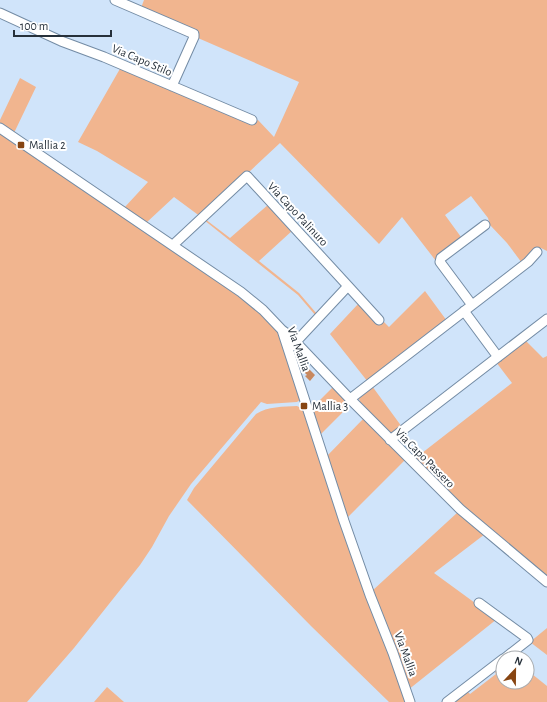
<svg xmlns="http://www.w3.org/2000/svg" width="547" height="702" font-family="'Alegreya Sans',sans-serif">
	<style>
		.green { fill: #f1b58f }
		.water { fill: #c8885f }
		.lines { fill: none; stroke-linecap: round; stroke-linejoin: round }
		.minor-casing { stroke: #748ca5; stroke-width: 11 }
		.minor { stroke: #fff; stroke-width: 9 }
		.poi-dot { fill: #874512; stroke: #fff; stroke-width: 1.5 }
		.labels { text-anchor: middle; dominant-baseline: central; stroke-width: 4; stroke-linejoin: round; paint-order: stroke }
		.street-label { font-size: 12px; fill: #26303a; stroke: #fff }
		.poi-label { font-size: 12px; fill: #26303a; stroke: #fff; text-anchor: start }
	</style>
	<rect width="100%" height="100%" fill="#d0e4fa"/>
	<path class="green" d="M 144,0 L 547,0 L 547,251 L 541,248 L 532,250 L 522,263 L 507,243 L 490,225 L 488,218 L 471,196 L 445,215 L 461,237 L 436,261 L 402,217 L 379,244 L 280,143 L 201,217 L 174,197 L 146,223 L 124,208 L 148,182 L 97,151 L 78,142 L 121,67 L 252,122 L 258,120 L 274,137 L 299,82 L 198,38 L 141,8 Z
		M 20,78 L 36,87 L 14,133 L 0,124 L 0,120 Z
		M 0,131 L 248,301 L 261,313 L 279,332 L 300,395 L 300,400 L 297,402 L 267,404 L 261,402 L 191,484 L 169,516 L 152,547 L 140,565 L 74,648 L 27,702 L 0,702 Z
		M 269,204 L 293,230 L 259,261 L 299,293 L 317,314 L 316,316 L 298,295 L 204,220 L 205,219 L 230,238 Z
		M 425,291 L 447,321 L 368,382 L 330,334 L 359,303 L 381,323 L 384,322 L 389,327 Z
		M 525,340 L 543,358 L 547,356 L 547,579 L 466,510 L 413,460 L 512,383 L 496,362 Z
		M 372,386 L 402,427 L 389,435 L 358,402 L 360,401 L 358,397 Z
		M 333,387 L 351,404 L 319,436 L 310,410 Z
		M 297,406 L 305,410 L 408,702 L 389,702 L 311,626 L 187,500 L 194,488 L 256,414 C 268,406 283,407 297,406 Z
		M 364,418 L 406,459 L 346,519 L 326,457 Z
		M 458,512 L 485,534 L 434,573 L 497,619 L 408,690 L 372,591 Z
		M 547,628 L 547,655 L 530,642 Z
		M 503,666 L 503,682 L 527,682 L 527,670 L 547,686 L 547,702 L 451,702 L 466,690 L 470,694 L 496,674 L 495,672 Z
		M 107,687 L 124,702 L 94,702 Z"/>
	<path class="water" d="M 307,367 L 315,375 L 310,381 L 305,376 L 307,375 L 303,371 Z"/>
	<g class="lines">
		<defs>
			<path id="minor" d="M 115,0 L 194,34 L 194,37 L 172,86
				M 0,13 L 61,41 L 104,57 L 252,120
				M 0,128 L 241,292 L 263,310 L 282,330 L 344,521 L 370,595 L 393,653 L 410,702
				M 173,245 L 247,176 L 348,286 L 292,346
				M 348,286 L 379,320
				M 472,305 L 440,262 L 441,258 L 485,225
				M 464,311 L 498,357
				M 282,330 L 290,336 L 350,399 L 460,509 L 547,582
				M 350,399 L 528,262 L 537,252
				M 390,440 L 547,319
				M 479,603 L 527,638 L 528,640 L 505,658
				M 447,702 L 503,659"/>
		</defs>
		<use href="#minor" class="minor-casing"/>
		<use href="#minor" class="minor"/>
	</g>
	<g class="poi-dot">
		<rect x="17" y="141" width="8" height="8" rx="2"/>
		<rect x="300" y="402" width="8" height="8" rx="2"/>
	</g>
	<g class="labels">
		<g class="street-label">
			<text transform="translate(142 60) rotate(23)">Via Capo Stilo</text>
			<text transform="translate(298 214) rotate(47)">Via Capo Palinuro</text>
			<text transform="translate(299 349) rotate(70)">Via Mallia</text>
			<text transform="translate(425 458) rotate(45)">Via Capo Passero</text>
			<text transform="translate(406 654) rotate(70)">Via Mallia</text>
		</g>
		<g class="poi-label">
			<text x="29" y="145">Mallia 2</text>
			<text x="312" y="406">Mallia 3</text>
		</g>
	</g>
	<g transform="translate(515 670) rotate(22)"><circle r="19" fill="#ffffff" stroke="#a8acb0"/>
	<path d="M0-3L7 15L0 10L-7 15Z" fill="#874512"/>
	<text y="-6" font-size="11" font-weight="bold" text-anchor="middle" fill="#26303a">N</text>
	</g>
	<path d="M14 30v6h97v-6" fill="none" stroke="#26303a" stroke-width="2"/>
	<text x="20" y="30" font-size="12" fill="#26303a" stroke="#ffffff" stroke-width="3" paint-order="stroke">100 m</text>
</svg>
